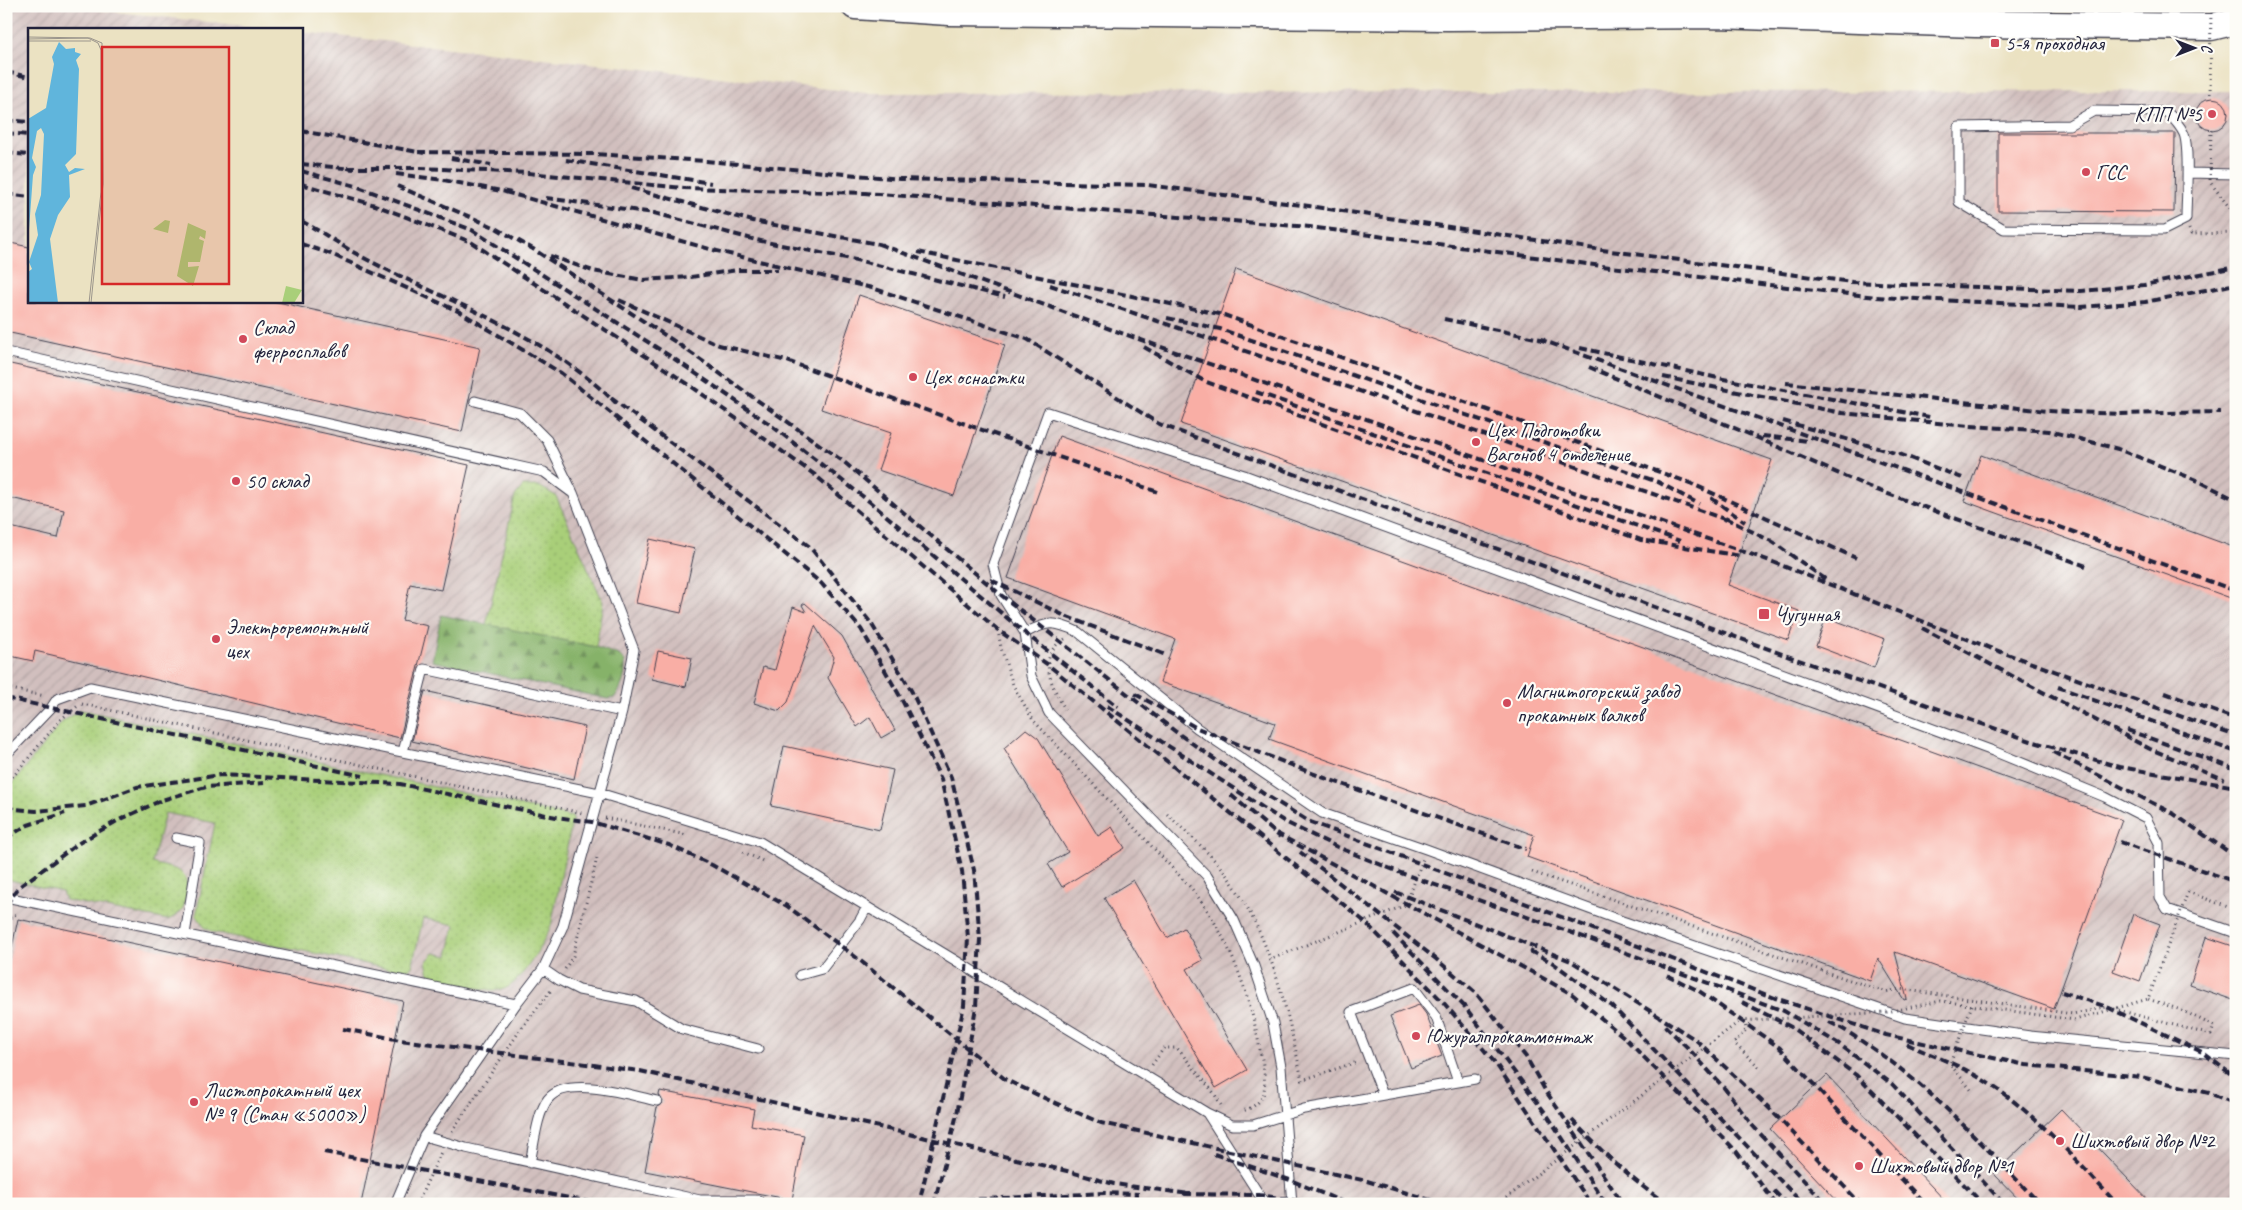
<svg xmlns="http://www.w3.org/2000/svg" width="2242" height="1210" font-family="Caveat,sans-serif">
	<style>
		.industrial { fill: url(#industrial-furrows) }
		.grass { fill: url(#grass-dots); stroke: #66785a }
		.forest { fill: url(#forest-firs); stroke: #546a52 }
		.building { fill: #f9aea5 }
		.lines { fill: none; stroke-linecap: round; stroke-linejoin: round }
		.lane-casing { stroke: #403f4f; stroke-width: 11 }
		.secondary-casing { stroke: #403f4f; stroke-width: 29 }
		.path { stroke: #403f4f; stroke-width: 3; stroke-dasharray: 1 4; stroke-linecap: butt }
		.lane { stroke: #fff; stroke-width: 9 }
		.secondary { stroke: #fff; stroke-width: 26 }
		.rail { stroke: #22223b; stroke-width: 4; stroke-dasharray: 8 4; stroke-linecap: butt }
		.path-bridge { stroke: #403f4f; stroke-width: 3; stroke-dasharray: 1 4; stroke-linecap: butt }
		.poi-dot { fill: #d1495b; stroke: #fdfcf7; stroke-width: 2 }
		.labels { text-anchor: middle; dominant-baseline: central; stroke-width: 4.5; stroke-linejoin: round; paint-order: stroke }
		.poi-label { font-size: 21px; fill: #22223b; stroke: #fdfcf7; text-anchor: start }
		.inset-road { fill: none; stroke: #9b958c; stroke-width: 1 }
		.view { fill: #d62828; fill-opacity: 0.15; stroke: #d62828; stroke-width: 2.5 }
		.inset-edge { fill: none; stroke: #22223b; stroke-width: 2.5 }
	</style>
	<defs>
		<pattern id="industrial-furrows" width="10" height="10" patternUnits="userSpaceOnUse" patternTransform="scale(1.25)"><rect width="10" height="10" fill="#d1bfbe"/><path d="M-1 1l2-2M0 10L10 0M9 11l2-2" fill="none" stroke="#b3a4a4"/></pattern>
		<pattern id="grass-dots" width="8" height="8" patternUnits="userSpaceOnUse" patternTransform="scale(1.25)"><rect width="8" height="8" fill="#a9cf79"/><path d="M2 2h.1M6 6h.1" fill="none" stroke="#91b16a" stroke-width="1.8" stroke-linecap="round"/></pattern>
		<pattern id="forest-firs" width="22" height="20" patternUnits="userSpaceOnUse" patternTransform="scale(1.25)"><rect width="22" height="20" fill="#86b269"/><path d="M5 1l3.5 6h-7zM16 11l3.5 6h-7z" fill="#6d9058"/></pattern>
	</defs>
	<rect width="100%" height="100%" fill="#fdfcf7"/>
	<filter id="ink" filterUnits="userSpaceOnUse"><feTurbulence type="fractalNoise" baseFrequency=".02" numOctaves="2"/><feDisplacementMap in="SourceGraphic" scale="10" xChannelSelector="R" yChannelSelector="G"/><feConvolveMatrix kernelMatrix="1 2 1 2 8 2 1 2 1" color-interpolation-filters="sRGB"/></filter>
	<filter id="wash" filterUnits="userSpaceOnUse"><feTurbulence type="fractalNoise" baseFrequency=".0096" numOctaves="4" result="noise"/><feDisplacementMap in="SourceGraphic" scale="20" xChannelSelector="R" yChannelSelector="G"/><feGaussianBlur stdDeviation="1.12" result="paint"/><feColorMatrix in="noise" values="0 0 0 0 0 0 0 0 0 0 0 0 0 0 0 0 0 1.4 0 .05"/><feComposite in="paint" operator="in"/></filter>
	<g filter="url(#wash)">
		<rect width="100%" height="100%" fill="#ebe2c2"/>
		<path class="industrial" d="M 6,6 L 62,6 L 272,29 L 29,29 L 29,301 L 301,301 L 301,32 L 866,93 L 2236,91 L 2236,1204 L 6,1204 Z"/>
		<path class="grass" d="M 523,486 L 539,486 L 556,496 L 603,602 L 596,647 L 486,625 L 515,496 Z
			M 81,710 L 573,817 L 551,926 C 543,943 519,989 500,990 C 485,992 451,982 435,979 L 429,974 L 426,962 L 434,953 L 448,956 L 455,925 L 423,918 L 412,967 L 404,972 L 213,932 L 205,928 L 196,915 L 215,823 L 165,813 L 152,863 C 161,866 175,867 182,873 C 191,881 187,903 181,911 C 178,915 172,918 168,920 L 65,900 L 62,892 L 6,879 L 6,791 L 63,721 Z"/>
		<path class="forest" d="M 441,615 L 596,647 L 619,655 L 625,661 C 626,675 623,687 614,698 L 608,699 L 432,661 Z"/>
		<g id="blocks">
			<path class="building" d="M2196 114a16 16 0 1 1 32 0a16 16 0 1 1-32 0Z
				M 1998,133 L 2175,133 L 2174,212 L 1998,211 Z
				M 6,242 L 29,247 L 29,301 L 273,301 L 480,347 L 462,432 L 6,332 Z
				M 1236,269 L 1772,460 L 1728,585 L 1799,611 L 1788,640 L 1181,424 Z
				M 859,295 L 1005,345 L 954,496 L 878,470 L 891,433 L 821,409 Z
				M 6,363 L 469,465 L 441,590 L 410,584 L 402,620 L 428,626 L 400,738 L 35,651 L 33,661 L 6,655 L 6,526 L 58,538 L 64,510 L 6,497 Z
				M 1059,436 L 2122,820 L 2054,1009 L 1895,952 L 1907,999 L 1904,1000 L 1878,958 L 1870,981 L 1527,857 L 1534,835 L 1269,739 L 1275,723 L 1160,682 L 1175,639 L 1008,578 Z
				M 1981,455 L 2236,548 L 2236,600 L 1964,501 Z
				M 650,539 L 695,549 L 681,613 L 636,603 Z
				M 805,603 L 842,636 L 895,730 L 881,738 L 870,717 L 857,727 L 828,678 L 834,657 L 815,626 L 788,702 L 779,711 L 754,703 L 763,667 L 775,670 L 793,607 L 806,612 L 802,605 Z
				M 1826,617 L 1885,639 L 1874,668 L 1816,646 Z
				M 658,651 L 692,658 L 686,687 L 652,679 Z
				M 425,691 L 585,727 L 574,779 L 412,741 Z
				M 1026,729 L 1038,738 L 1098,836 L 1112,827 L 1125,848 L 1062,887 L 1048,864 L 1068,852 L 1004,748 Z
				M 784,746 L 893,770 L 880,830 L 771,806 Z
				M 1133,880 L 1167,938 L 1184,928 L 1203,960 L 1187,969 L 1247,1070 L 1216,1088 L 1104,898 Z
				M 2133,914 L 2160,924 L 2140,981 L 2113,971 Z
				M 18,919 L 403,1001 L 361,1204 L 6,1204 L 6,975 Z
				M 2206,937 L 2236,947 L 2236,1001 L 2190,985 Z
				M 1419,1005 L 1426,1014 L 1442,1056 L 1411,1068 L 1390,1016 Z
				M 1827,1075 L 1948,1204 L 1840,1204 L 1770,1129 Z
				M 660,1091 L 754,1109 L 751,1125 L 804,1135 L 792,1200 L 645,1171 L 657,1107 L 663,1102 L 659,1095 Z
				M 2061,1109 L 2152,1204 L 2023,1204 L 1994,1174 Z"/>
		</g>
	</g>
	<g filter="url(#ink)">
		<use href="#blocks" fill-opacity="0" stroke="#403f4f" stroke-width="1"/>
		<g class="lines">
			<defs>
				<path id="lane" d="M 2094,111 L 2167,112 C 2174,119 2180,125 2184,134 C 2190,150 2186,199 2186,219 L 2164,230 L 2004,229 L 1959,202 L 1959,127 L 2069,125 Z
					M 2187,173 L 2236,174
					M 6,352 L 544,472 L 571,492
					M 475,401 L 520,413 L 547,440 L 573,493 L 634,650 L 622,712 L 563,926 L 543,969 L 516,1004
					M 1025,633 L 1001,595 L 993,564 L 1048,412 L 1244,475 L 1993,751 L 2105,797 L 2146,818 L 2159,843 L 2160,897 L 2167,909 L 2236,933
					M 403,752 L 424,669 L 622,712
					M 6,755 L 51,708 L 57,699 L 90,687 L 599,793 L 760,842 L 1207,1113 L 1265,1204
					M 176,838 L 200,843 L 185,934
					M 6,897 L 516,1004 L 424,1136 L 395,1204
					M 543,969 L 559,980 L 579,990 L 636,1001 L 682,1029 L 758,1049
					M 800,975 L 822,969 L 860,920 L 867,907
					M 1383,1095 L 1351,1012 L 1414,988 L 1436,1017 L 1458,1082
					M 1207,1113 L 1232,1125 L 1253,1125 L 1304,1109 L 1475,1079
					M 424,1136 L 466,1148 L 700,1200 L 758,1200
					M 530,1163 C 534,1145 537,1113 548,1099 C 567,1075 631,1095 657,1101
					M 1292,1204 L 1281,1067 L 1273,1023 L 1254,966 L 1234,920 L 1207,876 L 1049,713 L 1031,676 L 1025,633 C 1048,621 1054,621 1078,632 L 1197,728 L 1322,813 L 1426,849 L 1622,921 L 1905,1018 L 2030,1036 L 2236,1056"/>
				<path id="secondary" d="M 855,6 L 949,12 L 1448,17 L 1718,15 L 1975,24 L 2211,27 L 2236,21"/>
			</defs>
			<use href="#lane" class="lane-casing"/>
			<use href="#secondary" class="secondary-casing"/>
			<path class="path" d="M 2189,229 L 2191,234 L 2236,233
				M 998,630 L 1001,648 L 1013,685 L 1033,720 L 1192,889 C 1228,935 1250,993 1260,1050 C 1263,1063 1266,1079 1264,1092 C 1262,1102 1251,1109 1242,1111
				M 1065,639 C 1035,655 1052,687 1065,709
				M 6,688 L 45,696
				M 82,704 L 582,813
				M 6,785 L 61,719 L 78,706
				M 1167,814 C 1185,831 1205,848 1221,868 C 1269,928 1287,1007 1302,1080 L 1357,1062
				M 605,818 L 687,835
				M 743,852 L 765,862
				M 1532,872 L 1885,992 L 1900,989 L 2073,1014 L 2107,1007 L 2211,1035 L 2214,1026 L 2181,1010 L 2148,999
				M 2188,892 L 2236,910
				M 6,920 L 18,913
				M 1269,960 L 1406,905 L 1423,859
				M 565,969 L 573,956 L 597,858
				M 1152,1065 L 1164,1048 L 1177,1048 L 1214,1093 L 1221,1105
				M 452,1131 L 521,1029 L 552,989
				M 417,1204 L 441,1152"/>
			<use href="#lane" class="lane"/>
			<use href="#secondary" class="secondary"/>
			<path class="rail" d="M 6,72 L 29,77
				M 6,120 L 29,122
				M 301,131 L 424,153
				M 6,133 L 29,135
				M 418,152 L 592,154 L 706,161 L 900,179 L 1148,185 L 1309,206 L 1602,250 L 1852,282 L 2081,291 L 2144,285 L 2236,267
				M 6,153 L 29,155
				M 451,158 L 491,165
				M 566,160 L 711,183
				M 301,164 L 354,169
				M 347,168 L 421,168 L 528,173 L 684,188 L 865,193 L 1310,227 L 1602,266 L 1876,297 L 2081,307 L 2145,302 L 2236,284
				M 301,171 L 356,186 L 472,230 L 673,358 L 768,423 L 870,502 L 1025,633 L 1118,707
				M 396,174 L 443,180 L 512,193
				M 301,184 L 375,205 L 471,242 L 688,384 L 815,475 L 998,630 L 1047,664 L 1365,922 L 1443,1002 L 1496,1064 L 1591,1204
				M 397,186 L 494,227 L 533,249 L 677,343 L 844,462 L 1001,595 L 1176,732 L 1264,794 L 1308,821 L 1775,998 L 1886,1035 L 2026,1065 L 2141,1077 L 2209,1093 L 2236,1104
				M 631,188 L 753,221 L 884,245
				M 505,192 L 717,251 L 872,288 L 1027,339 L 1159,424 L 1790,657 L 2031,741 L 2120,767 L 2236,787
				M 6,194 L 29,197
				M 546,198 L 654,213 L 756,240 L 861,261 L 1005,297
				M 301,221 C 319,230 336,242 353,252 C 444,302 538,328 616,403
				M 301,244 L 331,254 L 460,312 L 561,373 L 821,583 L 861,629 L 901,698 L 941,779 L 962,871 L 968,938 L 964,1006 L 919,1204
				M 879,244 L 1110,329 L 1773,562 L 1990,648 L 2236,736
				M 918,252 L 1224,315 L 1690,483 L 1856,558
				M 550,256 L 593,271 L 643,280 L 691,277 L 737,270 L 778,270
				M 1050,285 L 1214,340 L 1730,521
				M 619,300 L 719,345 L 787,361 L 1158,492
				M 1167,318 L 1220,329 L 1658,482 L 1699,504
				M 1444,319 L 1545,340
				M 1539,339 C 1771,423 2004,506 2236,591
				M 1144,347 L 1204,381 L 1641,540 L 1741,556
				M 1580,348 L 1718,378 L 1930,417
				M 1589,367 L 1751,435 L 1869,487 L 2086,566
				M 1663,377 L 1842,413 L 1957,425 L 2049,431 L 2118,449 L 2201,482 L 2236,500
				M 1786,383 L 2047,411 L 2120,414 L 2220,412
				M 1256,392 L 1680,541
				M 611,398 L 810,547 L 871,623 L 912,692 L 951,777 L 974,870 L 980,939 L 976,1007 L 957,1114 L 934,1204
				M 1783,421 L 1902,455 L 1965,479
				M 1762,436 L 1809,441
				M 1711,498 L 1745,522
				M 1725,518 L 1775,543
				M 1770,540 L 1825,579
				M 991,580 L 1065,616 L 1166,655
				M 1922,628 L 2150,749 L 2224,779
				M 2058,687 L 2236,752
				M 2165,693 L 2236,719
				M 1135,694 L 1197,728 L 1322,777 L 1526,849
				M 6,698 L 363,776
				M 1107,706 L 1285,822 L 1335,846 L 1401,873 L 1567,931 L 1784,1011 L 1839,1044 L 1892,1084 L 2004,1204
				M 2127,730 L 2236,769
				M 2053,752 L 2174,814 L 2236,857
				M 1231,795 L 1280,837
				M 6,808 L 36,811 L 86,806 L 137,787 L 221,775 L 400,784 L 556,817 L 592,822 L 669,845 L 712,865 L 787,906 L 857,958 L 1006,1080 L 1053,1102 L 1101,1123 L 1367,1181 L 1444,1204
				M 1276,833 L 1572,994 L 1624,1037 L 1736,1151 L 1776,1204
				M 6,838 L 28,825 L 65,813
				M 2120,842 L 2236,882
				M 1300,852 L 1436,959 L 1475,992 L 1526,1057 L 1545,1090 L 1623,1204
				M 1395,892 L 1571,961 L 1696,1040 L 1767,1106 L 1861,1204
				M 6,905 L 19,887 L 79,843 L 117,821 L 162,800 L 206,787 L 264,783
				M 1393,933 L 1465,1007 L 1547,1115 L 1606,1204
				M 1530,951 L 1553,963 L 1612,1006 L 1803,1204
				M 1667,975 L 1699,991 L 1780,1048 L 1925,1204
				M 2062,992 L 2107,1007 L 2202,1052 L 2236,1078
				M 1742,1002 L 1791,1027 L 1856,1075 L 1983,1204
				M 1829,1022 C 1845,1029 1858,1039 1872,1048 C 1935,1091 1987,1149 2040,1204
				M 1665,1026 L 1689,1049 L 1725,1089 L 1752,1125 L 1826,1204
				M 343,1029 L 400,1040 L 640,1071 L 1067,1171 L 1114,1184 L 1190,1194
				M 1907,1044 C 1928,1054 1952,1062 1973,1074 C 2030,1106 2073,1157 2117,1204
				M 1572,1120 C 1601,1151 1631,1180 1667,1204
				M 324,1152 L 601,1204
				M 1214,1154 L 1290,1180 L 1348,1204
				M 1774,1191 L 1787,1204
				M 1184,1194 L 1259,1195 L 1322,1204
				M 882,1204 L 1105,1193 L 1139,1194"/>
			<path class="path-bridge" d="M 2210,99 L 2211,6
				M 2211,129 L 2210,182 L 2236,216
				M 1972,1005 L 1950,1064 L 1972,1091
				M 1745,1021 L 1746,1030 L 1734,1043 L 1759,1067
				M 1498,1204 L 1740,1021 L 1887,1012 L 1941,1001 L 2075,1020 L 2148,999 L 2188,892"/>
		</g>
	</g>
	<g class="poi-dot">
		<rect x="1990" y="38" width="10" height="10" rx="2.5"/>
		<circle cx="2212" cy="114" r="5"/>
		<circle cx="2086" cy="172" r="5"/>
		<circle cx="243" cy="339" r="5"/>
		<circle cx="913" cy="377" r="5"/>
		<circle cx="1476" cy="442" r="5"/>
		<circle cx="236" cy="481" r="5"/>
		<rect x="1758" y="608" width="12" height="12" rx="2.5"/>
		<circle cx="216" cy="639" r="5"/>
		<circle cx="1507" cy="703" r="5"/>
		<circle cx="1416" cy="1036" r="5"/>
		<circle cx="194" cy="1102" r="5"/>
		<circle cx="2060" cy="1141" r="5"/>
		<circle cx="1859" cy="1166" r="5"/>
	</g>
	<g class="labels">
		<g class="poi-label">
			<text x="2005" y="43">5-я проходная</text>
			<text x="2202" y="114" text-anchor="end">КПП №5</text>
			<text x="2096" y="172">ГСС</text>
			<text x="253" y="327">Склад<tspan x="253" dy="24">ферросплавов</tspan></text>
			<text x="923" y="377">Цех оснастки</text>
			<text x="1486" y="430">Цех Подготовки<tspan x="1486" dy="24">Вагонов 4 отделение</tspan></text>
			<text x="246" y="481">50 склад</text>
			<text x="1775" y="614">Чугунная</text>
			<text x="226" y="627">Электроремонтный<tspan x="226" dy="24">цех</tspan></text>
			<text x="1517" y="691">Магнитогорский завод<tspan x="1517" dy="24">прокатных валков</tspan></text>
			<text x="1426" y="1036">Южуралпрокатмонтаж</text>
			<text x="204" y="1090">Листопрокатный цех<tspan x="204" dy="24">№ 9 (Стан «5000»)</tspan></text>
			<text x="2070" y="1141">Шихтовый двор №2</text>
			<text x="1869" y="1166">Шихтовый двор №1</text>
		</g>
	</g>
	<g transform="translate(28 28)">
		<rect width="275" height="275" fill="#ebe2c2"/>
		<path d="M 137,192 L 142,193 L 140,205 L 125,201 ZM 160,195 L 178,203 L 177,211 L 172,208 L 171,211 L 176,213 L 172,234 L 160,234 L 160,239 L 171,238 L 165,258 L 149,248 ZM 258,258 L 274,262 L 266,275 L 254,275 Z" fill="#a9cf79"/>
		<path d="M 31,14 L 38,21 L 47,20 L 47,24 L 53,26 L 48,32 L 51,41 L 48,126 L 37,137 L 41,144 L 47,140 L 57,141 L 41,147 L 42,169 L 30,187 L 22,211 L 30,275 L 0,275 L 0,244 L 4,241 L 1,234 L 10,207 L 7,186 L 13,167 L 16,106 L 13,100 L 9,103 L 4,130 L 8,139 L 5,147 L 0,215 L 0,91 L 18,80 L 26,36 L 24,29 Z" fill="#60b5dc"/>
		<path class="inset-road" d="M 0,9 L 62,10 L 74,15M 0,11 L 60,10 L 70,15 L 73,22 L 73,164 L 61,275M 0,13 L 63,13M 63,275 L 75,156 L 74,15"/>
		<path class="view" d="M 74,19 L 201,19 L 201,256 L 74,256 Z"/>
		<rect width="275" height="275" class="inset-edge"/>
	</g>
	<rect width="2242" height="1210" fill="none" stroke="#fdfcf7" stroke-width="25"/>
	<g transform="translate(2194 48) rotate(90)" stroke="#fdfcf7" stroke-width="4" paint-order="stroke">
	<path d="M0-4L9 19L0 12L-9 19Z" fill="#22223b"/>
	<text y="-8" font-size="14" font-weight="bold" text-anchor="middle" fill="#22223b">С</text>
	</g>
</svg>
